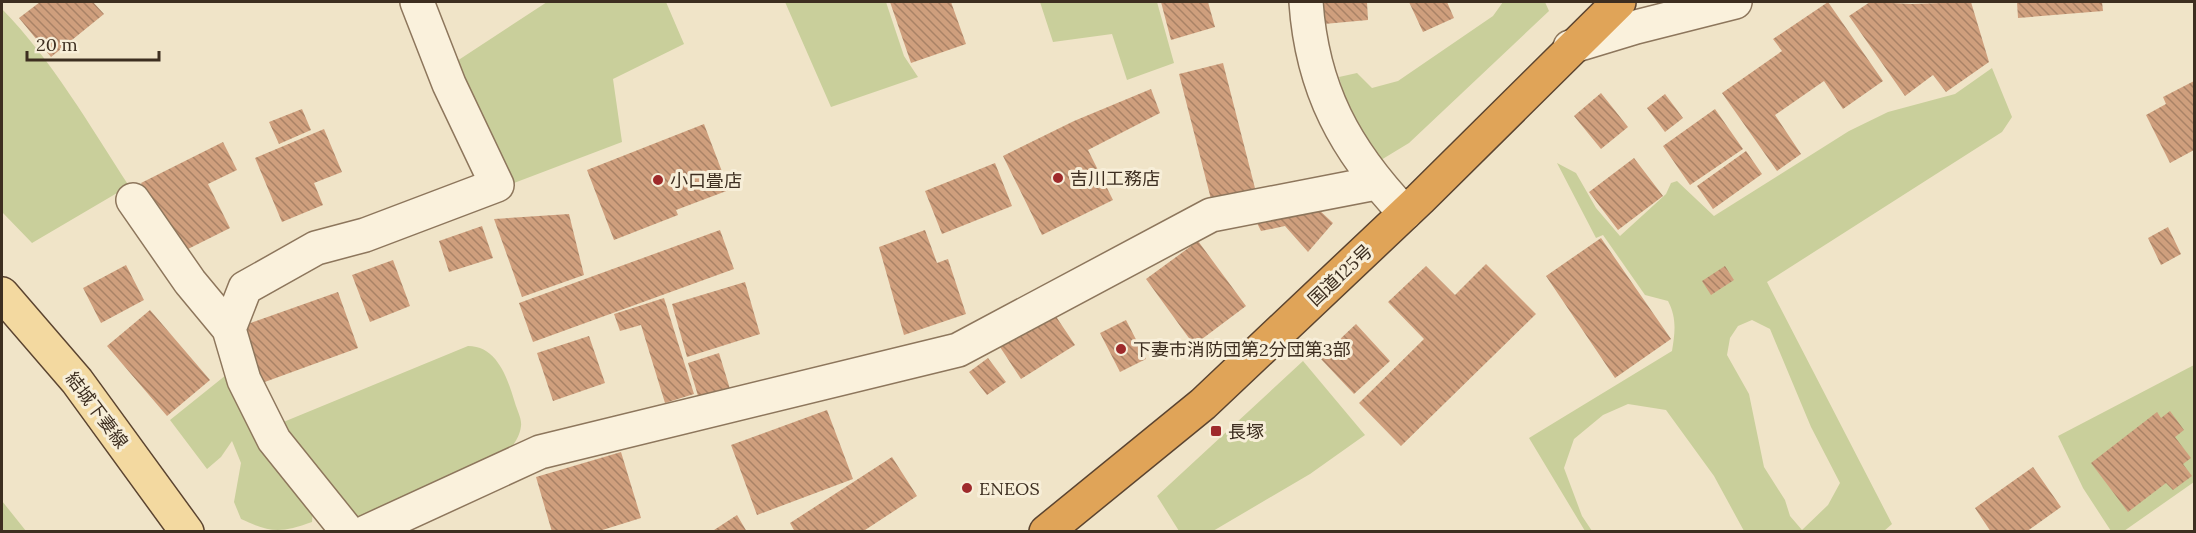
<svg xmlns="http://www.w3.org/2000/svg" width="2196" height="533" font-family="Lora,'Noto Sans JP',serif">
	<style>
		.green { fill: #c9cf9b; fill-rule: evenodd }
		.building { fill: url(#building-back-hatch) }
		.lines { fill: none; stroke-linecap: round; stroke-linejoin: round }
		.minor-casing { stroke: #8d765c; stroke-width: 36 }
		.major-casing { stroke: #5b4430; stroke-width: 36 }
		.highway-casing { stroke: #5b4430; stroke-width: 36 }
		.minor { stroke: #faf1dc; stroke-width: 33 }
		.major { stroke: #f3d9a0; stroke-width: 33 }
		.highway { stroke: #e0a458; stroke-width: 33 }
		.poi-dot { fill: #9e2a2b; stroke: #f7eed8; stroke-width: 2 }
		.labels { text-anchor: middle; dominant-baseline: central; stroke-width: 6; stroke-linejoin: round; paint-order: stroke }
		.poi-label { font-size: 18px; fill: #3d2e20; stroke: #f7eed8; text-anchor: start }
		.street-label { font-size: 18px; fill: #3d2e20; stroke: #f7eed8 }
	</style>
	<defs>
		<pattern id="building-back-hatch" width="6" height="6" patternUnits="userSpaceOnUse" patternTransform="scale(1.5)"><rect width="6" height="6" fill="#cf9f7d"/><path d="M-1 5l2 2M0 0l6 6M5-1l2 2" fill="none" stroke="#a98266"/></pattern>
	</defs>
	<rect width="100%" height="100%" fill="#f0e4c8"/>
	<path class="green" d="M 547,2 L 666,2 L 684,44 L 613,79 L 622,142 L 514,183 L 457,61 Z
		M 785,2 L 886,2 L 904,56 L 918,77 L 831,107 Z
		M 1040,2 L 1157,2 L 1174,63 L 1127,80 L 1112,34 L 1053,42 Z
		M 1503,2 L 1545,2 L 1549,11 L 1409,143 L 1376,163 L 1357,142 L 1339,77 L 1357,73 L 1372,88 L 1398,81 L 1493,16 Z
		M 2,9 C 52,60 90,126 129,186 L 32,243 L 2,212 Z
		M 1992,68 L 2012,117 L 2002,132 L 1767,282 L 1892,524 L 1884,531 L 1744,531 L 1714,476 L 1666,410 L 1628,404 L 1603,415 L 1574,439 L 1564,468 L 1582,516 L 1592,531 L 1585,531 L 1529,438 L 1672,351 C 1675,333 1677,318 1668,301 L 1645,295 L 1603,235 L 1596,238 L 1557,163 L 1576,173 L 1596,208 L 1620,236 L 1666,194 L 1671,183 L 1677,181 L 1714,216 L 1849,131 L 1888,112 L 1955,94 ZM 1752,320 L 1770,329 L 1811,427 L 1840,483 L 1828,505 L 1802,530 L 1790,516 L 1785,500 L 1764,467 L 1749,394 L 1727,355 L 1730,338 L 1738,326 Z
		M 468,346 C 498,346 508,380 515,403 C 517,410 522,419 521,426 C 520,437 512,447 506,455 L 366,521 L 353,517 L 281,423 Z
		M 1303,361 L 1365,435 L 1310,474 L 1213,531 L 1179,531 L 1157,496 Z
		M 2194,365 L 2194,482 L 2124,531 L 2111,531 L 2083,488 L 2058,436 Z
		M 231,371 L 313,510 L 312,522 C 281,533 271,533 241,519 L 234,502 L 241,463 L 232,441 L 221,457 L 207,469 L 170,420 Z
		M 2,501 L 26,531 L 2,531 Z"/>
	<path class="building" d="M 40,2 L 93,2 L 104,14 L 51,57 L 19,18 Z
		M 890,2 L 951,2 L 966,44 L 911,63 Z
		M 1161,2 L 1208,2 L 1215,27 L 1171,40 Z
		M 1312,2 L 1367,2 L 1368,20 L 1313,25 Z
		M 1409,2 L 1447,2 L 1454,18 L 1423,32 Z
		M 1828,2 L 1883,81 L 1843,109 L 1824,81 L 1775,115 L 1801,154 L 1777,171 L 1722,93 L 1782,51 L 1773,39 Z
		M 1870,2 L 1912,4 L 1971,2 L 1989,62 L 1946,92 L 1933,75 L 1905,96 L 1849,16 Z
		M 2017,2 L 2102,2 L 2103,11 L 2018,18 Z
		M 1223,63 L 1257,196 L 1213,207 L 1179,74 Z
		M 2194,81 L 2194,150 L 2170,163 L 2146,115 L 2166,104 L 2163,97 Z
		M 1151,89 L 1160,113 L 1088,150 L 1113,200 L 1042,235 L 1003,156 L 1074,121 Z
		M 1601,93 L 1628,127 L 1601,149 L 1574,116 Z
		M 1665,94 L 1683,118 L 1665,132 L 1647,108 Z
		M 302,109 L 311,130 L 279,144 L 269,122 Z
		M 1715,109 L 1743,149 L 1690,185 L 1663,146 Z
		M 704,124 L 729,190 L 676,210 L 678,215 L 614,240 L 587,170 Z
		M 324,129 L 342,172 L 314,183 L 323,205 L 282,222 L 255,158 Z
		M 223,142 L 237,170 L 208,184 L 230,228 L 176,255 L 141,183 Z
		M 1746,151 L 1762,174 L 1713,209 L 1697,186 Z
		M 1634,158 L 1663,196 L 1618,230 L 1589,192 Z
		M 995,163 L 1012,206 L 942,234 L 925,191 Z
		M 1317,208 L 1333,223 L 1308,252 L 1285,226 L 1261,231 L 1255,219 Z
		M 569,214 L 584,275 L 522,297 L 494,219 Z
		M 482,226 L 493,258 L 449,272 L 439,241 Z
		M 2168,227 L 2181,254 L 2161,265 L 2148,238 Z
		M 720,230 L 734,269 L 533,342 L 519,303 Z
		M 925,230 L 937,263 L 948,259 L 966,314 L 904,335 L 879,247 Z
		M 1601,238 L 1671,339 L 1615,378 L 1546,276 Z
		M 1198,241 L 1246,306 L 1194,345 L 1146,279 Z
		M 393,260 L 410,306 L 370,322 L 352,275 Z
		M 1486,264 L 1536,314 L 1401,446 L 1359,403 L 1424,339 L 1388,302 L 1426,266 L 1455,295 Z
		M 126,265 L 144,300 L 101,323 L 83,288 Z
		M 1725,266 L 1734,280 L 1711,295 L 1702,281 Z
		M 745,282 L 760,334 L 687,357 L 672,304 Z
		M 338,292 L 358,348 L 262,383 L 242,326 Z
		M 664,298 L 694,394 L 665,403 L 641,325 L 620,331 L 614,314 Z
		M 150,310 L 210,380 L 167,416 L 107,346 Z
		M 1053,312 L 1075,345 L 1021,379 L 1000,347 Z
		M 1126,320 L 1146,359 L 1120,372 L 1100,333 Z
		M 1356,324 L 1390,361 L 1354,394 L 1320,358 Z
		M 589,336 L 605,383 L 553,401 L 537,353 Z
		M 719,353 L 730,389 L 699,399 L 688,363 Z
		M 988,358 L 1006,382 L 987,395 L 969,372 Z
		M 827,410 L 853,479 L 757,515 L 731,445 Z
		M 2170,411 L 2184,430 L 2175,437 L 2191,458 L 2183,464 L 2192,476 L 2173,490 L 2166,483 L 2128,512 L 2091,463 L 2157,412 L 2161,418 Z
		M 621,452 L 641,518 L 596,532 L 552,532 L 536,477 Z
		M 892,457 L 917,496 L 862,532 L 795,532 L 790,523 Z
		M 2033,467 L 2061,507 L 2026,532 L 1991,532 L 1975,508 Z
		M 737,515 L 747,532 L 711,532 Z"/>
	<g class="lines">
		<defs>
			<path id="minor" d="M 1306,2 C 1312,89 1345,150 1405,213
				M 1570,47 L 1636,27 L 1735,2
				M 133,200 L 190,282 L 229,329
				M 348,532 L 274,440 L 244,380 L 229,329 L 245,288 L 316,248 L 365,235 L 497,185 L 449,84 L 417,2
				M 366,532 L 540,452 L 958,350 L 1211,215 L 1376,183"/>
			<path id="major" d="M 2,294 L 77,381 L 187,532"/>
			<path id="highway" d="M 1046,532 L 1203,404 L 1420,199 L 1619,2"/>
		</defs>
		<use href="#minor" class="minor-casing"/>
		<use href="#major" class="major-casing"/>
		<use href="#highway" class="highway-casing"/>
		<use href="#minor" class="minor"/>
		<use href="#major" class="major"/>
		<use href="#highway" class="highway"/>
	</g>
	<g class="poi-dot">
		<circle cx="1058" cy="178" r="6"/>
		<circle cx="658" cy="180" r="6"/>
		<circle cx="1121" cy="349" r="6"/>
		<rect x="1210" y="425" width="12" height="12" rx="3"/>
		<circle cx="967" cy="488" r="6"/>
	</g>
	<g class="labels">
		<g class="poi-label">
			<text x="1070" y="178">吉川工務店</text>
			<text x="670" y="180">小口畳店</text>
			<text x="1133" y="349">下妻市消防団第2分団第3部</text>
			<text x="1228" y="431">長塚</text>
			<text x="979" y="488">ENEOS</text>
		</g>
		<g class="street-label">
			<text transform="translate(1340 275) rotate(-43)">国道125号</text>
			<text transform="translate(97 410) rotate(53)">結城下妻線</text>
		</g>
	</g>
	<rect width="2196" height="533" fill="none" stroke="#3d2e20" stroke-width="6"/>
	<path d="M27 51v9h132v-9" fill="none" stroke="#3d2e20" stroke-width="3"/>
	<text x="36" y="51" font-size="18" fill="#3d2e20" stroke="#f7eed8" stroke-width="4.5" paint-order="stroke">20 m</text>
</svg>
